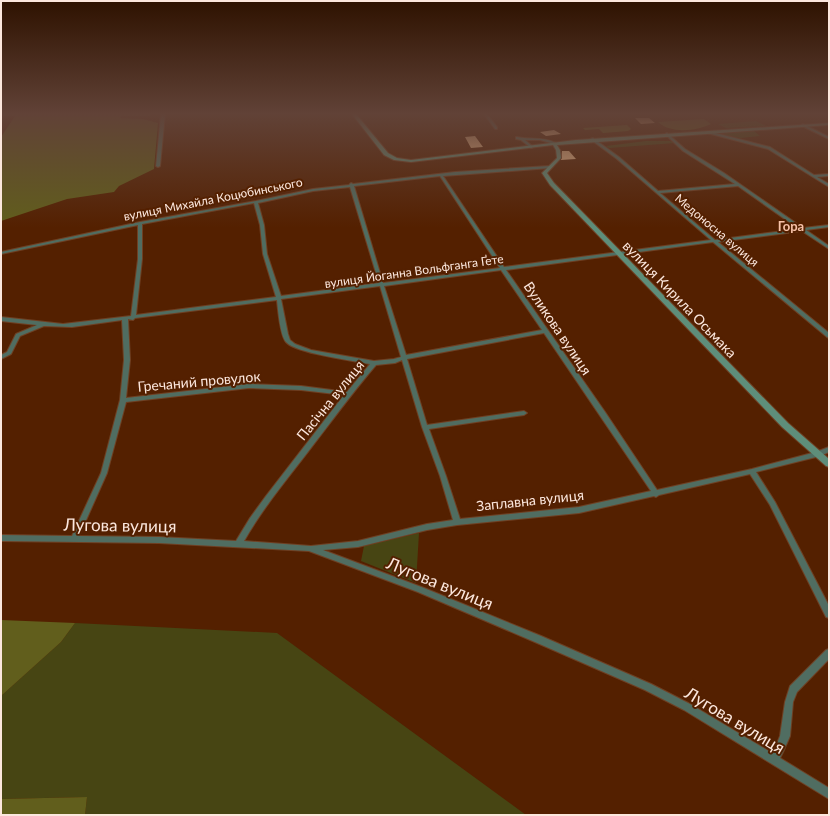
<svg xmlns="http://www.w3.org/2000/svg" width="830" height="816" font-family="Lato,sans-serif">
	<style>
		.green { fill: #474513 }
		.forest { fill: #615e1c }
		.building { fill: #f3c18e }
		.lines { fill: none; stroke-linecap: round; stroke-linejoin: round }
		.street-casing { stroke: #6f4023; stroke-width: 2 }
		.secondary-casing { stroke: #6f4023; stroke-width: 2 }
		.street { fill: #506d61; fill-rule: evenodd }
		.secondary { fill: #5e8e7a; fill-rule: evenodd }
		.labels { text-anchor: middle; dominant-baseline: central; stroke-width: 4; stroke-linejoin: round; paint-order: stroke }
		.far-street-label { font-size: 12px; fill: #fce7dd; stroke: #542000 }
		.far-neighbourhood-label { font-size: 13px; font-weight: bold; fill: #f7c2a8; stroke: #542000 }
		.street-label { font-size: 14px; fill: #fce7dd; stroke: #542000 }
		.near-street-label { font-size: 17px; fill: #fce7dd; stroke: #542000 }
	</style>
	<rect width="100%" height="100%" fill="#542000"/>
	<path class="green" d="M 756,121 L 766,126 L 726,128 L 718,124 Z
		M 750,130 L 754,131 L 760,136 L 740,138 L 720,134 Z
		M 646,141 L 670,141 L 675,143 L 609,148 L 606,146 Z
		M 419,533 L 416,583 L 361,561 L 364,546 Z
		M 75,623 L 277,633 L 526,815 L 85,815 L 87,797 L 1,799 L 1,696 L 61,642 Z"/>
	<path class="forest" d="M 1,114 L 151,114 L 150,116 L 122,116 L 120,118 L 143,119 L 158,123 L 154,169 L 119,186 L 114,192 L 67,199 L 1,221 L 1,137 L 15,116 L 1,116 Z
		M 704,119 L 711,124 C 696,131 671,134 658,122 Z
		M 627,125 L 631,129 L 628,131 L 603,133 L 599,129 L 585,130 L 583,128 Z
		M 1,620 L 75,623 L 61,642 L 1,696 Z
		M 87,797 L 85,815 L 1,815 L 1,799 Z"/>
	<path class="building" d="M 635,118 L 649,118 L 655,123 L 641,124 Z
		M 554,130 L 561,134 L 546,136 L 540,132 Z
		M 475,136 L 483,147 L 471,148 L 465,137 Z
		M 562,151 L 569,151 L 576,159 L 561,160 Z"/>
	<g class="lines">
		<defs>
			<path id="street" d="M 161,114 L 165,114 L 160,166 L 158,167 L 156,166 Z
				M 484,114 L 487,114 L 497,127 L 497,129 L 495,129 Z
				M 803,124 L 829,137 L 829,139 L 802,126 L 801,125 Z
				M 708,131 L 770,147 L 814,175 L 829,174 L 829,176 L 817,177 L 829,184 L 829,187 L 768,149 L 707,133 L 706,132 Z
				M 667,133 L 685,149 L 724,173 L 803,228 L 829,225 L 829,227 L 806,230 L 829,246 L 829,249 L 802,231 L 718,242 L 829,333 L 829,338 L 827,337 L 713,242 L 506,270 L 605,412 L 657,490 L 752,469 L 816,452 L 829,447 L 829,452 L 820,456 L 756,472 L 775,502 L 829,606 L 829,618 L 826,617 L 770,505 L 750,474 L 659,495 L 656,497 L 654,496 L 579,513 L 457,525 L 427,530 L 358,547 L 323,550 L 424,588 L 541,636 L 651,684 L 690,704 L 772,753 L 776,746 L 780,736 L 785,702 L 790,686 L 826,650 L 829,649 L 829,659 L 797,692 L 793,702 L 790,736 L 783,752 L 780,758 L 829,788 L 829,799 L 684,710 L 645,690 L 535,642 L 418,592 L 309,551 L 159,543 L 1,541 L 1,535 L 72,536 L 101,473 L 120,400 L 124,360 L 122,320 L 72,327 L 44,326 L 20,336 L 11,354 L 1,359 L 1,355 L 7,352 L 16,334 L 37,325 L 1,321 L 1,317 L 63,324 L 131,316 L 138,259 L 138,225 L 1,254 L 1,252 L 140,222 L 256,201 L 313,189 L 349,185 L 351,183 L 353,184 L 455,172 L 549,166 L 551,167 L 550,168 L 443,176 L 504,267 L 711,240 L 617,159 L 590,139 L 593,138 L 619,157 L 658,191 L 735,184 L 683,151 L 666,135 L 665,134 ZM 440,176 L 500,268 L 383,283 L 354,186 ZM 738,186 L 799,229 L 715,240 L 660,193 ZM 350,187 L 379,283 L 281,296 L 267,254 L 264,225 L 258,203 L 313,191 ZM 254,203 L 260,225 L 263,254 L 276,297 L 136,315 L 142,259 L 142,224 ZM 501,270 L 542,330 L 406,355 L 384,286 ZM 380,286 L 401,357 L 394,359 L 374,361 L 311,350 L 295,344 L 290,340 L 288,334 L 281,299 ZM 277,300 C 278,310 280,335 286,342 C 295,353 354,361 370,364 L 347,392 L 301,386 L 249,384 L 126,398 L 130,360 L 128,319 L 133,320 L 135,318 ZM 544,333 L 651,491 L 579,507 L 460,519 L 446,476 L 429,429 L 524,415 L 527,413 L 524,411 L 427,425 L 407,359 ZM 402,360 L 422,427 L 440,476 L 453,520 L 427,524 L 358,541 L 311,546 L 244,541 C 261,511 283,484 304,457 C 328,426 351,394 376,365 L 395,363 ZM 249,388 L 301,390 L 344,395 L 266,496 L 250,518 L 236,541 L 159,537 L 79,536 L 107,473 L 126,402 Z
				M 517,137 C 531,140 542,136 556,143 L 554,144 L 540,140 L 525,140 L 532,146 L 532,148 L 531,148 L 521,140 L 516,139 L 516,137 Z"/>
			<path id="secondary" d="M 352,114 L 356,114 L 388,153 L 397,158 L 411,160 L 576,140 L 829,123 L 829,125 L 557,145 L 560,150 L 561,158 L 547,173 L 554,183 L 788,423 L 829,459 L 829,467 L 826,466 L 782,427 L 550,185 L 542,173 L 557,158 L 556,150 L 553,145 L 411,162 L 394,160 L 384,155 Z"/>
		</defs>
		<use href="#street" class="street-casing"/>
		<use href="#secondary" class="secondary-casing"/>
		<use href="#street" class="street"/>
		<use href="#secondary" class="secondary"/>
	</g>
	<linearGradient id="sky" x2="0" y2="1"><stop stop-color="#2e1200"/><stop offset="0.5" stop-color="#614237"/><stop offset="1" stop-color="#614237" stop-opacity="0"/></linearGradient>
	<rect width="830" height="228" fill="url(#sky)"/>
	<g class="labels">
		<g class="far-street-label">
			<text transform="translate(213 199) rotate(-11)">вулиця Михайла Коцюбинського</text>
			<text transform="translate(717 230) rotate(40)">Медоносна вулиця</text>
			<text transform="translate(414 271) rotate(-8)">вулиця Йоганна Вольфганга Ґете</text>
		</g>
		<g class="far-neighbourhood-label">
			<text x="791" y="226">Гора</text>
		</g>
		<g class="street-label">
			<text transform="translate(680 299) rotate(46)">вулиця Кирила Осьмака</text>
			<text transform="translate(558 328) rotate(56)">Вуликова вулиця</text>
			<text transform="translate(199 381) rotate(-5)">Гречаний провулок</text>
			<text transform="translate(330 400) rotate(-51)">Пасічна вулиця</text>
			<text transform="translate(530 500) rotate(-6)">Заплавна вулиця</text>
		</g>
		<g class="near-street-label">
			<text transform="translate(120 525) rotate(1)">Лугова вулиця</text>
			<text transform="translate(440 583) rotate(22)">Лугова вулиця</text>
			<text transform="translate(735 720) rotate(31)">Лугова вулиця</text>
		</g>
	</g>
	<rect width="830" height="816" fill="none" stroke="#fce7dd" stroke-width="4"/>
</svg>
